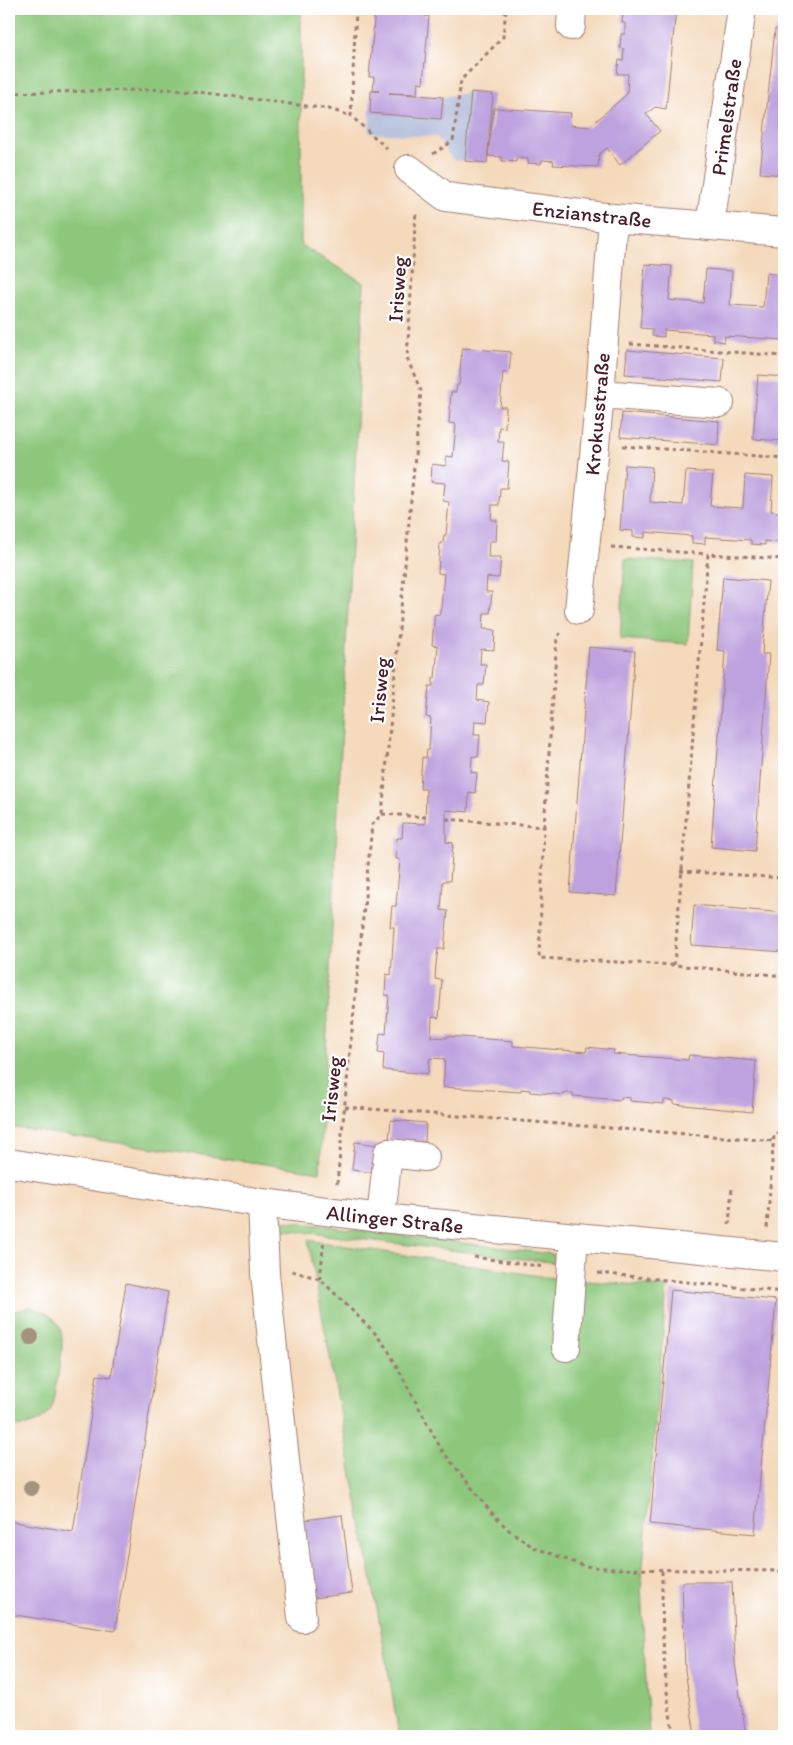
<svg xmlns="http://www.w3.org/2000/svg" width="793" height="1745" font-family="Itim,sans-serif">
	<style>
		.industrial { fill: #bac4de }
		.green { fill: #8cc77c; stroke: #6b7354 }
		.building { fill: #bea2df }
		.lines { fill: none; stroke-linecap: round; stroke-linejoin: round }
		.minor-casing { stroke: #9f7c73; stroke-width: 30 }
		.path { stroke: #9f7c73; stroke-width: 3; stroke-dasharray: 4 4; stroke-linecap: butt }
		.minor { stroke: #fff; stroke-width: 28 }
		.tree { fill: #a3937b }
		.labels { text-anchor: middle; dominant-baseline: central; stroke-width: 4.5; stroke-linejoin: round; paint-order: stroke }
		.street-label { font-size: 21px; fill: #4a1f2b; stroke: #fff }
	</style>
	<rect width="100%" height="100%" fill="#fff"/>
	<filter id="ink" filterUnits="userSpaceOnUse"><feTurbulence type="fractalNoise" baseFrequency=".02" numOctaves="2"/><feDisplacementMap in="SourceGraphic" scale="10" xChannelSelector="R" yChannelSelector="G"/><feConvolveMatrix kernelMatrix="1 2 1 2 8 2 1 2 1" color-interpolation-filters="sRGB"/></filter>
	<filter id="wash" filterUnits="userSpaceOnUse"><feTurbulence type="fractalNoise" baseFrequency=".0096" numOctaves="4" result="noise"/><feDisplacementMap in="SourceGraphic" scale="20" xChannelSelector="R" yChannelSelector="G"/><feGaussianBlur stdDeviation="1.12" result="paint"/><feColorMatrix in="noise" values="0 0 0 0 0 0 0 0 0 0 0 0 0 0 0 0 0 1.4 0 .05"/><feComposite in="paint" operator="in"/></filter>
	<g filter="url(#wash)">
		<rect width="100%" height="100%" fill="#f4d9bb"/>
		<path class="industrial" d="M 371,91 L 443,97 L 471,92 L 493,94 L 487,163 L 453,160 L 437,137 L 369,133 Z"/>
		<path class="green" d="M 9,9 L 301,9 L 301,245 L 364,283 L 320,1172 L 9,1127 Z
			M 625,559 L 693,563 L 688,644 L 620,639 Z
			M 278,1220 L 552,1254 L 557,1263 L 285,1230 Z
			M 308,1240 L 559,1279 L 667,1287 L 641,1589 L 649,1736 L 399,1736 L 387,1662 Z
			M 30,1307 C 69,1316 64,1342 58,1374 C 56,1383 56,1394 53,1404 C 48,1421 25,1431 9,1424 L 9,1313 Z"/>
		<g id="blocks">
			<path class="building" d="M 375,9 L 425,9 L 425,16 L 429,16 L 423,83 L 418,82 L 417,94 L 389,93 L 443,97 L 441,119 L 370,113 L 371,91 L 379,91 L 373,91 L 374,77 L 369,77 Z
				M 623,9 L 676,9 L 666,109 L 655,107 L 646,114 L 660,131 L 620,165 L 607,148 L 599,154 L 598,167 L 553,165 L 554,161 L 542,160 L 541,164 L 528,163 L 528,159 L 516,158 L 516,162 L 502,161 L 502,157 L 488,156 L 494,108 L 571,113 L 570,125 L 589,127 L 627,94 L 628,74 L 617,74 L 619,60 L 623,61 L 624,49 L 620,48 L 621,34 L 625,34 L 625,23 L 622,23 Z
				M 775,29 L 784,30 L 784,175 L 760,173 Z
				M 471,92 L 493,94 L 487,163 L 465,161 Z
				M 645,264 L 672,266 L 669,300 L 703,303 L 706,269 L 732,271 L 730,305 L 763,307 L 766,273 L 784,275 L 784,340 L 725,336 L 724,342 L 713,340 L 713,334 L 664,330 L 664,337 L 652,336 L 652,329 L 640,328 Z
				M 462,348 L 511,352 L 509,373 L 503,372 L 500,407 L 506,407 L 505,428 L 499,427 L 498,442 L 504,442 L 502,461 L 509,462 L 507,488 L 500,488 L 499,505 L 492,505 L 491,520 L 497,520 L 496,541 L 489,541 L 488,557 L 501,557 L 499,578 L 487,577 L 486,592 L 492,592 L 490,613 L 484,613 L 483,629 L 495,630 L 494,650 L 481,649 L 480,664 L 486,664 L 484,685 L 478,685 L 477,700 L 489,702 L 487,722 L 475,721 L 474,735 L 480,735 L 478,757 L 472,756 L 471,772 L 477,773 L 475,793 L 469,792 L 468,812 L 446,810 L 446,842 L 453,843 L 450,881 L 443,881 L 441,910 L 448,911 L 444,949 L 438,949 L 436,964 L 435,979 L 442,980 L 439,1018 L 432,1017 L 431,1037 L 447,1038 L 447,1036 L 513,1041 L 513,1046 L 586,1052 L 587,1047 L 614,1050 L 613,1054 L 688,1060 L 689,1055 L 756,1061 L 752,1112 L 674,1104 L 674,1101 L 664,1100 L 664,1104 L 630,1101 L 630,1098 L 621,1097 L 621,1100 L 573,1096 L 573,1093 L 564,1093 L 564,1095 L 530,1092 L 530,1090 L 521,1089 L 521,1092 L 443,1087 L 445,1059 L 430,1058 L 428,1074 L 383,1070 L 384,1054 L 378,1053 L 380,1033 L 386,1034 L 389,995 L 385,995 L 386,974 L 391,975 L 394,927 L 390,927 L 392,906 L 396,906 L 400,859 L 396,859 L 397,838 L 402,838 L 403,823 L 425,824 L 426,789 L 420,789 L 422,757 L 426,758 L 427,750 L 429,750 L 431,718 L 426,717 L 429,686 L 433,686 L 433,678 L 435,678 L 438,646 L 432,645 L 434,621 L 435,614 L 439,615 L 441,607 L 444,574 L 438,573 L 440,543 L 443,543 L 444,535 L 446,535 L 449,502 L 443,501 L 445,483 L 431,482 L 432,464 L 446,466 L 446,456 L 453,457 L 456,424 L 449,423 L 451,392 L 456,392 L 457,385 L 459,385 Z
				M 627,350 L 724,358 L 722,382 L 625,374 Z
				M 758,375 L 784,377 L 781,411 L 784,411 L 784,441 L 753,439 Z
				M 622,413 L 719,421 L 718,445 L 620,437 Z
				M 625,465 L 652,467 L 650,502 L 683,505 L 686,471 L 713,473 L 710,506 L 743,508 L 745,475 L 773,477 L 771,511 L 784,513 L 784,543 L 765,541 L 765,545 L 751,544 L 751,540 L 705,537 L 705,544 L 692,543 L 692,536 L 645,532 L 645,538 L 633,537 L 633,531 L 620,530 Z
				M 723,577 L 768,581 L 762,654 L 769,654 L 755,851 L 711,847 L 725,651 L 717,650 Z
				M 589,647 L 635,651 L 616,896 L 570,892 Z
				M 694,905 L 784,913 L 784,952 L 691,945 Z
				M 391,1120 L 426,1123 L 425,1142 L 389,1139 Z
				M 355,1142 L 378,1145 L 375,1173 L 352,1170 Z
				M 126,1283 L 168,1292 L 115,1631 L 9,1614 L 9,1521 L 73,1532 L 97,1375 L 111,1377 Z
				M 671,1290 L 776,1300 L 755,1534 L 650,1524 Z
				M 342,1515 L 352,1593 L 314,1598 L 304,1520 Z
				M 682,1582 L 732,1582 L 735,1663 L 746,1736 L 695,1736 L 685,1670 Z"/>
		</g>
	</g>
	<g filter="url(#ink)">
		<use href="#blocks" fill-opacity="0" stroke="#9f7c73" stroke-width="1"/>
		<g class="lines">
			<defs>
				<path id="minor" d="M 571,26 L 572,9
					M 409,169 L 446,197 L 613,218 L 784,232
					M 710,225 L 742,9
					M 600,394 L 720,403
					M 579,610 L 600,394 L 613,218
					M 9,1163 L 262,1203 L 381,1218 L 784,1257
					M 262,1203 L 265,1274 L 302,1618
					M 381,1218 L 388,1153 L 425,1157
					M 566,1347 L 574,1238"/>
			</defs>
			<use href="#minor" class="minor-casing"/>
			<path class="path" d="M 356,9 L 351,116 L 389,150
				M 9,93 L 176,89 L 329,109 L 351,116
				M 433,154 L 453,141 L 461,80 L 503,37 L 506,9
				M 630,344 L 784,356
				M 623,446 L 784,458
				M 611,547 L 708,554
				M 382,814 L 426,817
				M 446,819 L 544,827 L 539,958 L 674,965 L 784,976
				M 544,827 L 557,637 L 563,630
				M 680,871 L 784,878
				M 674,965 L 708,554 L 784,559
				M 345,1107 L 774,1141
				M 337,1184 L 372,825 L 382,814 L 421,391 L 407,358 L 416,211
				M 729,1225 L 732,1186
				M 767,1228 L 774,1135 L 784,1130
				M 474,1257 L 545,1267
				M 292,1271 L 320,1279 L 374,1332 L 388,1350 L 441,1449 L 490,1511 L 509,1530 L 533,1547 L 584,1566 L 615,1569 L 784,1571
				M 598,1273 L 784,1292
				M 320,1279 L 324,1239
				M 662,1571 C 662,1627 663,1682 674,1736"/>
			<use href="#minor" class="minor"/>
		</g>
		<g class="tree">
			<circle cx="31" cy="1337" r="8"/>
			<circle cx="31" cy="1488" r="8"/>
		</g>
	</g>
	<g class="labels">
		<g class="street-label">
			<text transform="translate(726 117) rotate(-82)">Primelstraße</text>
			<text transform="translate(592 214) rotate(6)">Enzianstraße</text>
			<text transform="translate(397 289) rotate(-86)">Irisweg</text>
			<text transform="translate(597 414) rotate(-85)">Krokusstraße</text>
			<text transform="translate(379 690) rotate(-85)">Irisweg</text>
			<text transform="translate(331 1089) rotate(-84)">Irisweg</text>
			<text transform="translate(395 1219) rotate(6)">Allinger Straße</text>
		</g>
	</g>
	<rect width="793" height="1745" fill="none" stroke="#fff" stroke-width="30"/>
</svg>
